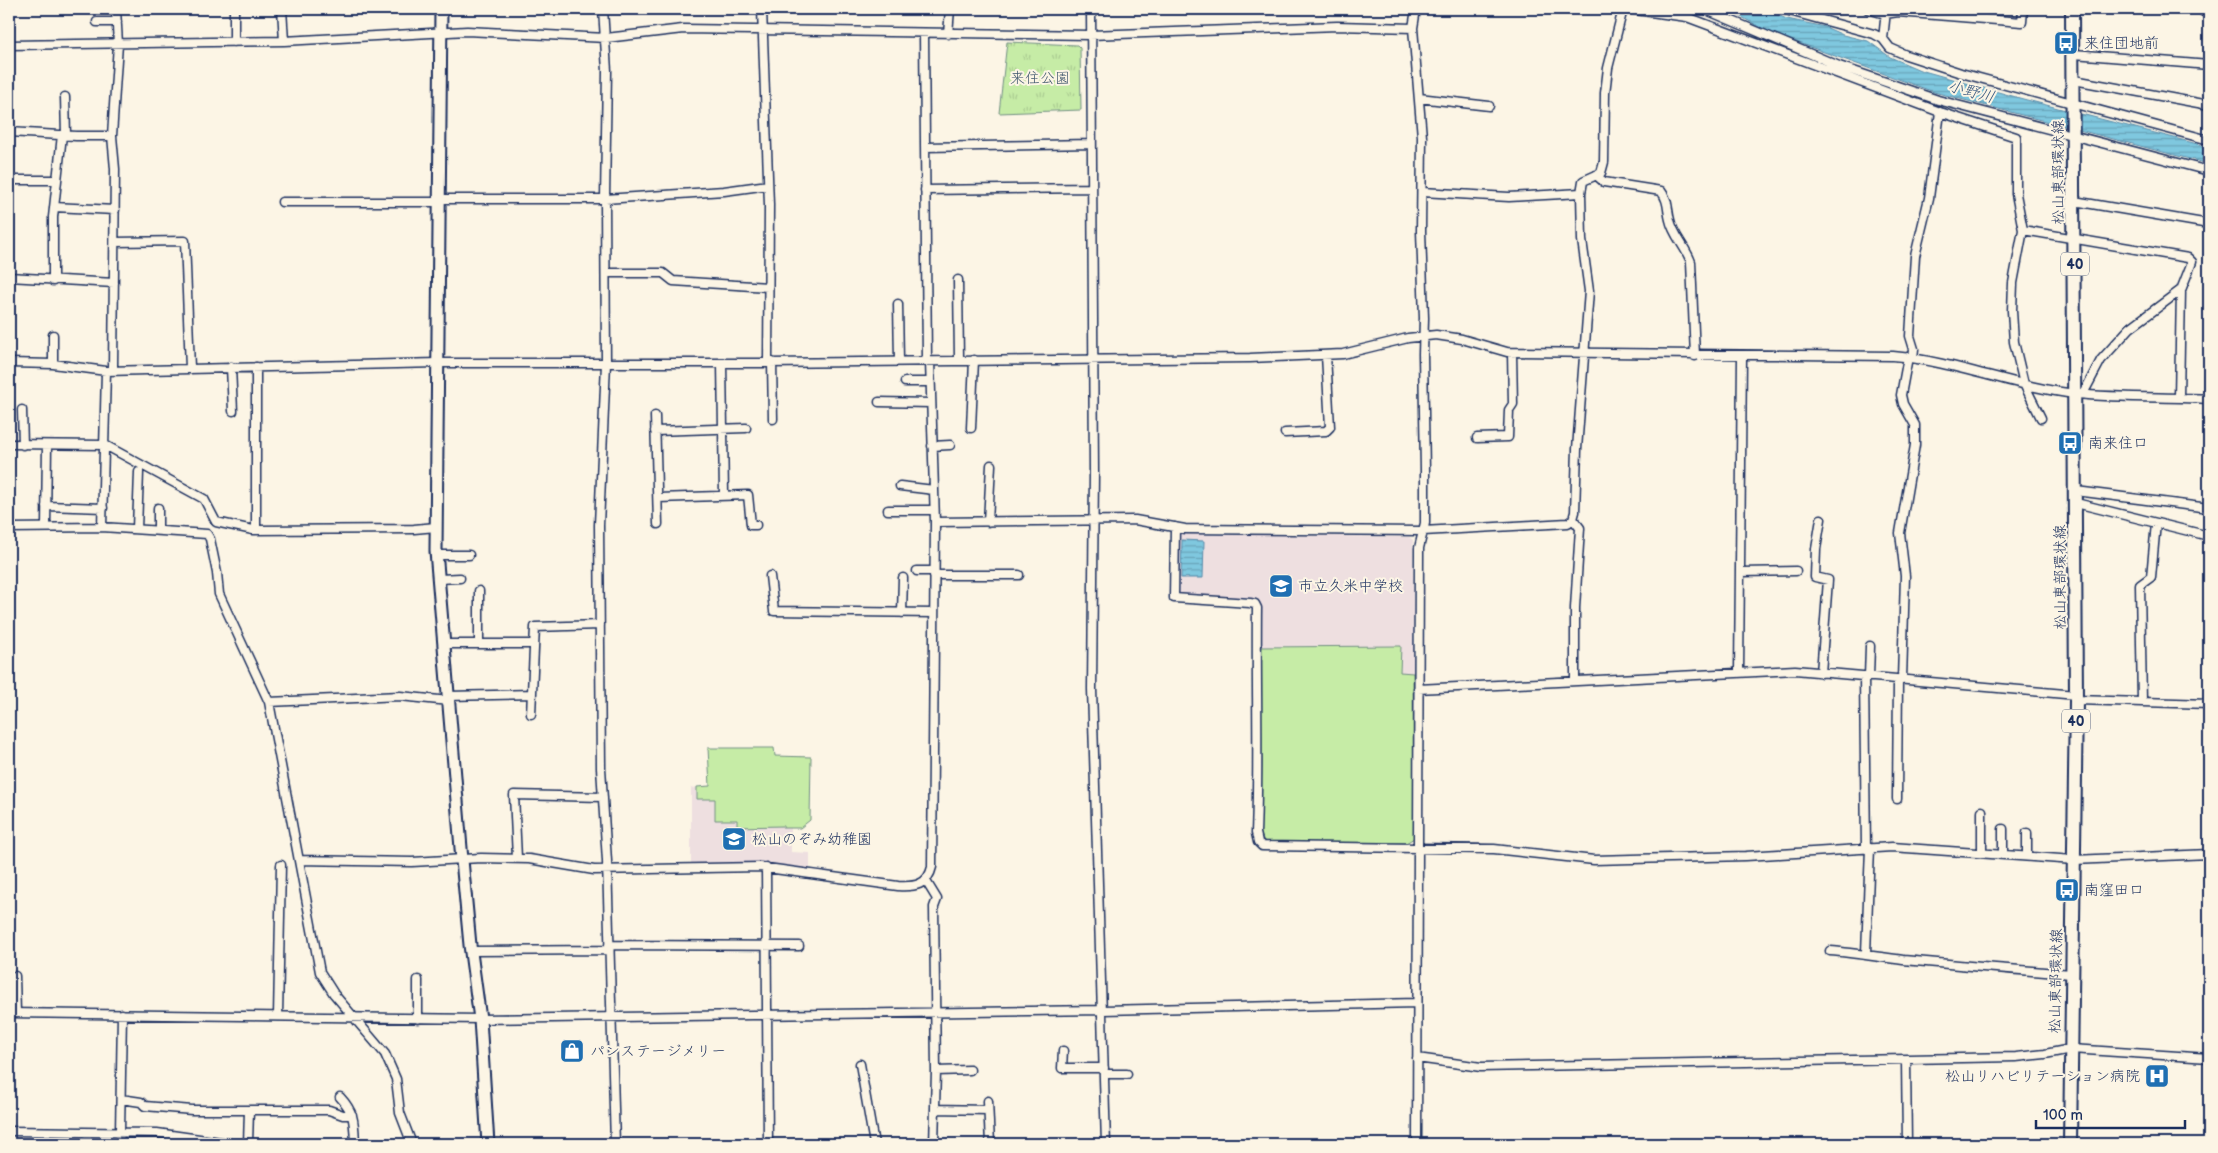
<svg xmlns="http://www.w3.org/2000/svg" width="2218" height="1153" font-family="'Balsamiq Sans','Klee One',sans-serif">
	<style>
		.built { fill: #eedfe0 }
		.park { fill: url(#park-tufts); stroke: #708e82 }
		.garden { fill: #c6eca6; stroke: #708e82 }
		.water { fill: url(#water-rules); stroke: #578bab }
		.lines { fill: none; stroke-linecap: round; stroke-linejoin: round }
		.street-casing { stroke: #1b2f5e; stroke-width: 11 }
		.secondary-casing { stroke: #1b2f5e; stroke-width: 15 }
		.primary-casing { stroke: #1b2f5e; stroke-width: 16 }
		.street { stroke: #fcf5e5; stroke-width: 8 }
		.secondary { stroke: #fcf5e5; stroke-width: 11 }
		.primary { stroke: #fcf5e5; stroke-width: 12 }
		.labels { text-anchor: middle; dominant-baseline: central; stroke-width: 4; stroke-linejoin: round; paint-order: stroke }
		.shield { fill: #fcf5e5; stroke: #5e6a86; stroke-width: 1 }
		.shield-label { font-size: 14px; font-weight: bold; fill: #1b2f5e }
		.poi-label { font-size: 15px; fill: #1b2f5e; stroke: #fcf5e5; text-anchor: start }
		.park-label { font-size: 15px; fill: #3d556c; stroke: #fcf5e5 }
		.street-label { font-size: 15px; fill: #1b2f5e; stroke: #fcf5e5 }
		.water-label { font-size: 16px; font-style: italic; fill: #34557e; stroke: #fcf5e5 }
	</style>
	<defs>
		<pattern id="park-tufts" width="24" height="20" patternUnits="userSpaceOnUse" patternTransform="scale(1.25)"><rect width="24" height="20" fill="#c6eca6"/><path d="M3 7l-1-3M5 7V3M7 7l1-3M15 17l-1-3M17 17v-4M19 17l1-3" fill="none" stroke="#aacb91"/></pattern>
		<pattern id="water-rules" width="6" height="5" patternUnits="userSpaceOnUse" patternTransform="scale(1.25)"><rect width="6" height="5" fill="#7fc8df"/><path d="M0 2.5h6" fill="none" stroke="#67a3b8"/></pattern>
	</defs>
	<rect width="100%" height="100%" fill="#fcf5e5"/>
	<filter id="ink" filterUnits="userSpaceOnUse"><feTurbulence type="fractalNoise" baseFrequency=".02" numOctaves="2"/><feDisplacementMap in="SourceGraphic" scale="10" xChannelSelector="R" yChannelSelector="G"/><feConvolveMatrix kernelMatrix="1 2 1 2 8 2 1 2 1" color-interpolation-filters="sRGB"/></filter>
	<g filter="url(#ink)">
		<path class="built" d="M 1178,534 L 1409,537 L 1413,540 L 1414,838 L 1406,843 L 1262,762 L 1260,731 L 1259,603 L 1178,597 L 1175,594 Z
			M 708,748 L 774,748 L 775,756 L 811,757 L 810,820 L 800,828 L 791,828 L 791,852 L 810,853 L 810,870 L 766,864 L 691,865 L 691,788 L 710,786 Z"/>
		<path class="park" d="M 1007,42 L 1077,45 L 1080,48 L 1081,110 L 999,113 Z"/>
		<path class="garden" d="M 1401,646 L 1400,672 L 1413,673 L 1414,838 L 1406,843 L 1266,845 L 1260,833 L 1262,762 L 1260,731 L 1260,647 Z
			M 708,748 L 774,748 L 775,756 L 811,757 L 810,820 L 800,828 L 783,828 L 783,826 L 737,827 L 737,820 L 715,820 L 715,799 L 697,799 L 697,787 L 710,786 Z"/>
		<path class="water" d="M 1727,9 L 1762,9 L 1787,19 L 1825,27 L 1843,35 L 1868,41 L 1890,57 L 1920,70 L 2023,99 L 2209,147 L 2209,164 L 1934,92 L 1769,32 Z
			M 1182,540 L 1204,541 L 1203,578 L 1181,578 Z"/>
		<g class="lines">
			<defs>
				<path id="street" d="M 234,9 L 234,42
					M 282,9 L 284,41
					M 603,9 L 607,71 L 605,199 L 606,363 L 599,525 L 601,768 L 607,861 L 615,1144
					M 762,9 L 769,205 L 768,363
					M 1091,9 L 1094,473 L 1092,689 L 1106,1144
					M 1416,9 L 1413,28 L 1422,137 L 1421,231 L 1424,318 L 1423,354 L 1425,471 L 1425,523 L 1419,548 L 1417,1144
					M 1628,9 L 1687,17 L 1940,112 L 2016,137 L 2016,194 L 2023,230 L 2013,283 L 2012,311 L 2014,342 L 2024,384 L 2041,418
					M 1704,9 L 1839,66 L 1938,100 L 2209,171
					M 1782,9 L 1874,34 L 1883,39 L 1890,48 L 1906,55 L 1961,73 L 2209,140
					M 1868,9 L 1885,14 L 1898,12 L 2022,22 L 2023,9
					M 2201,9 L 2204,12 L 2209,13
					M 97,22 L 117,22
					M 924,33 L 927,361
					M 948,34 L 950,9
					M 1883,39 L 1886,11
					M 9,45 L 284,41 L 467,31 L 606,38 L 683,29 L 1090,35 L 1337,26 L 1413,28
					M 2074,54 L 2209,65
					M 2074,80 L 2209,105
					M 65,97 L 66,135
					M 1419,98 L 1489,106
					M 9,132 L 76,136 L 112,136
					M 925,147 L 1091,144
					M 1596,175 L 1604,182 L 1661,191 C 1669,201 1667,209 1670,220 C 1673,235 1686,247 1691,262 L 1695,356
					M 9,180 L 57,180
					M 925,190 L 1091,188
					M 1422,192 L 1509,197 L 1581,193
					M 9,198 L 11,180
					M 439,199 L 605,199 L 724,191 L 768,185
					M 2074,201 L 2209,224
					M 282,202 L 439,202
					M 54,207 L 115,210
					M 2023,230 L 2188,258 L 2192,262 L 2181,290 L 2179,397
					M 115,242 L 185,241 L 190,368
					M 606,273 L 663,273 L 673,281 L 768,287
					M 9,277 L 114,283
					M 958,280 L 959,360
					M 53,281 L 53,217 L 62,135
					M 898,304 L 899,361
					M 53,335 L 53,364
					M 1913,358 L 1914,349 L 1910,336 L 1915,256 L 1929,198 L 1940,112
					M 930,361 L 935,522 L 1135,520 L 1185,529 L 1423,531 L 1568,523 L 1573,519 L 1575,512 L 1577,449 L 1589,291 L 1582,240 L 1581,193 L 1583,181 L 1601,173 L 1604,162 L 1605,93 L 1608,68 L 1623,9
					M 772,362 L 773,419
					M 9,363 L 53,364 L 106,371 L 438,363 L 768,363 L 1250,358 L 1343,354 L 1408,338 L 1436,335 L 1462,339 L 1507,352 L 1893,356 C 1955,361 2014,387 2076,394 C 2120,398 2165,397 2209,399
					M 722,363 L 724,495
					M 231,367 L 233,411
					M 113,369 L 115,169 L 112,136 L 118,44 L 116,9
					M 905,382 L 930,382
					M 2083,394 L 2101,360 L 2130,328 L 2181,290
					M 879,402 L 931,403
					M 22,410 L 23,445
					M 655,416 L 658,524
					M 971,428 L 974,360
					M 655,431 L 746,428
					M 1285,433 L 1326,431 L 1330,427 L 1326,355
					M 1477,438 L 1508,437 L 1509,410 L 1513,404 L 1512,353
					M 9,444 L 105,445 L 204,499 L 216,522 L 253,530 L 414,529 L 436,527
					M 932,446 L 950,445
					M 900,486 L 934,490
					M 2076,491 L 2209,508
					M 658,498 L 748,495 L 751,525 L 756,525
					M 2076,503 L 2209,536
					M 46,506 L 103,508
					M 888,510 L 934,510
					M 1573,519 L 1580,528 L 1575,608 L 1575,681
					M 988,522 L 991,465
					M 46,527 L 47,445
					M 102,527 L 207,534 L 210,539 L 217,573 L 219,594 L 269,702 L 320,972 L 334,994 L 385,1054 L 396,1079 L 400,1113 L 412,1144
					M 1175,527 L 1174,598 L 1250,603 L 1255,604 L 1257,608 C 1256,683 1259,758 1256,833 L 1258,842 L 1262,846 L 1494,849 L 1594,860 L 1746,856 L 1892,847 L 2074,860 L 2209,854
					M 9,528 L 102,527 L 106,371
					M 137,529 L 139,472
					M 158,530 L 158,508
					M 256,530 L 256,367
					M 437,555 L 469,555
					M 917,571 L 934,571
					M 1741,572 L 1796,571
					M 934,575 L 1019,575
					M 770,576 L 774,611 L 934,613
					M 439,579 L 460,578
					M 479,591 L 479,644
					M 902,613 L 903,578
					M 444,644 L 534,644
					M 1739,673 L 1742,356
					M 1821,673 L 1828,580 L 1815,577 L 1816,549 L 1821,519
					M 1864,676 L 1866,849
					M 1869,677 L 1870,646
					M 1902,680 L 1905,576 L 1900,533 L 1915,445 L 1915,425 L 1903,404 L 1901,395 L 1908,357
					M 1418,689 L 1795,670 L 2076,695
					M 448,696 L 532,694
					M 2076,700 L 2209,704
					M 269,702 L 400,696 L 449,701
					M 2142,702 L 2140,585 L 2151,577 L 2156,523
					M 531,714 L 535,627 L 600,625
					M 1897,799 L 1898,680
					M 1982,811 L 1982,853
					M 2003,829 L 2003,854
					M 2027,833 L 2027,856
					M 517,858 L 514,795 L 603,797
					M 299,860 L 412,862 L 481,858 L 529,859 L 594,870 L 760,867 L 898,886 C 915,887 928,885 932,867 L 935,522
					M 766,867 L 768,1144
					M 926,881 L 937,899 L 934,907 L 936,1071 L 934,1144
					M 609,945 L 799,946
					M 471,951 L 609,950
					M 1830,951 C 1855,953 1878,957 1903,960 C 1959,965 2015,970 2072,974
					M 1866,953 L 1870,848
					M 15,976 L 16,1013
					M 418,980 L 418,1019
					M 9,1013 L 480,1019 L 1103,1010 L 1417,1003
					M 278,1016 L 281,865
					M 1063,1051 L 1062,1068 L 1104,1068
					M 1417,1058 L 1481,1067 L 2016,1057 L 2045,1054 L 2071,1049 L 2209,1058
					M 1906,1060 L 1907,1144
					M 860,1064 L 874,1144
					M 936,1071 L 970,1070
					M 1104,1074 L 1127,1074
					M 340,1097 C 355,1113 354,1123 355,1144
					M 121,1099 L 141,1102 L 145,1106 L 192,1110 L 329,1110 L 343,1115 L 352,1115
					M 988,1101 L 990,1144
					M 935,1109 L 988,1110
					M 9,1131 L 157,1133 L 235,1144
					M 118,1132 L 121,1144
					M 120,1132 L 122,1014
					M 248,1144 L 249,1110"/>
				<path id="secondary" d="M 441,9 L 436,551 L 462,860 L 470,945 L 480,1019 L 488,1144"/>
				<path id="primary" d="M 2070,1144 L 2076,700 L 2072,9"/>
			</defs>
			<use href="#street" class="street-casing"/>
			<use href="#secondary" class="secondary-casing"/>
			<use href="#primary" class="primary-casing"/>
			<use href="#street" class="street"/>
			<use href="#secondary" class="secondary"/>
			<use href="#primary" class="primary"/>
		</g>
	</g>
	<defs>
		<symbol id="bus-square" viewBox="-11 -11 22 22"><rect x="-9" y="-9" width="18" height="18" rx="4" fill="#1f6fb2" stroke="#fcf5e5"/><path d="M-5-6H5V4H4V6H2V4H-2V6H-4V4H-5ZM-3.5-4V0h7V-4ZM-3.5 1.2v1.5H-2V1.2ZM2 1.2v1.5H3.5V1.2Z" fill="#fff"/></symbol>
		<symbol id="school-square" viewBox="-11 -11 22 22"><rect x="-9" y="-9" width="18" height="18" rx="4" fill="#1f6fb2" stroke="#fcf5e5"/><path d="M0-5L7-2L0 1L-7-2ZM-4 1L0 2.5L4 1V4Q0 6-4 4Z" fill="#fff"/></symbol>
		<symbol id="shop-square" viewBox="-11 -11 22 22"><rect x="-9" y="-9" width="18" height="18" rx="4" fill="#1f6fb2" stroke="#fcf5e5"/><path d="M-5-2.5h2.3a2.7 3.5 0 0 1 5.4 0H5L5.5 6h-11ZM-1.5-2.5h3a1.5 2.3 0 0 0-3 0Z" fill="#fff"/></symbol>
		<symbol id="hospital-square" viewBox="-11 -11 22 22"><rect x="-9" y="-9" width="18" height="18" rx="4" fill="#1f6fb2" stroke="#fcf5e5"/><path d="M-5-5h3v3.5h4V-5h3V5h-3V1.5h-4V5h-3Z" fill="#fff"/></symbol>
	</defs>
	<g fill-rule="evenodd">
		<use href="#bus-square" x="2052" y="29" width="28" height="28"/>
		<use href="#bus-square" x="2056" y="429" width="28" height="28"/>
		<use href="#school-square" x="1267" y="572" width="28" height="28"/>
		<use href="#school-square" x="720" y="825" width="28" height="28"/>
		<use href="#bus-square" x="2053" y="876" width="28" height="28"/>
		<use href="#shop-square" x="558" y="1037" width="28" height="28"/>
		<use href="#hospital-square" x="2143" y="1062" width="28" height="28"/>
	</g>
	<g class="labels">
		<g class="shield">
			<rect x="2061" y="252.5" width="28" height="23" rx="4"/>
			<rect x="2062" y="709.5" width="28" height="23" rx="4"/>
		</g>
		<g class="shield-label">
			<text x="2075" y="264">40</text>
			<text x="2076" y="721">40</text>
		</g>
		<g class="poi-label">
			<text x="2084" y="43">来住団地前</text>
			<text x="2088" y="443">南来住口</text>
			<text x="1298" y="586">市立久米中学校</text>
			<text x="752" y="839">松山のぞみ幼稚園</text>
			<text x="2084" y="890">南窪田口</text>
			<text x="590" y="1051">パンステージメリー</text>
			<text x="2140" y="1076" text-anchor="end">松山リハビリテーション病院</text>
		</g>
		<g class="park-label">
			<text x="1040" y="78">来住公園</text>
		</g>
		<g class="street-label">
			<text transform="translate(2058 172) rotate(-90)">松山東部環状線</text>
			<text transform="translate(2060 577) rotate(-90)">松山東部環状線</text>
			<text transform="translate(2056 981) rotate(-89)">松山東部環状線</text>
		</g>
		<g class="water-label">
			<text transform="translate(1971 92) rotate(15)">小野川</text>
		</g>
	</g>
	<rect width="2218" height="1153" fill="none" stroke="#fcf5e5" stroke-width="30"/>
	<rect x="15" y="15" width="2188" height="1123" fill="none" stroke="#1b2f5e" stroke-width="2" filter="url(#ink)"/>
	<path d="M2036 1120v8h149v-8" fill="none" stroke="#1b2f5e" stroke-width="2.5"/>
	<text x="2043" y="1120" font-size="15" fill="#1b2f5e" stroke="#fcf5e5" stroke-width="4" paint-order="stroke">100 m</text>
</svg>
